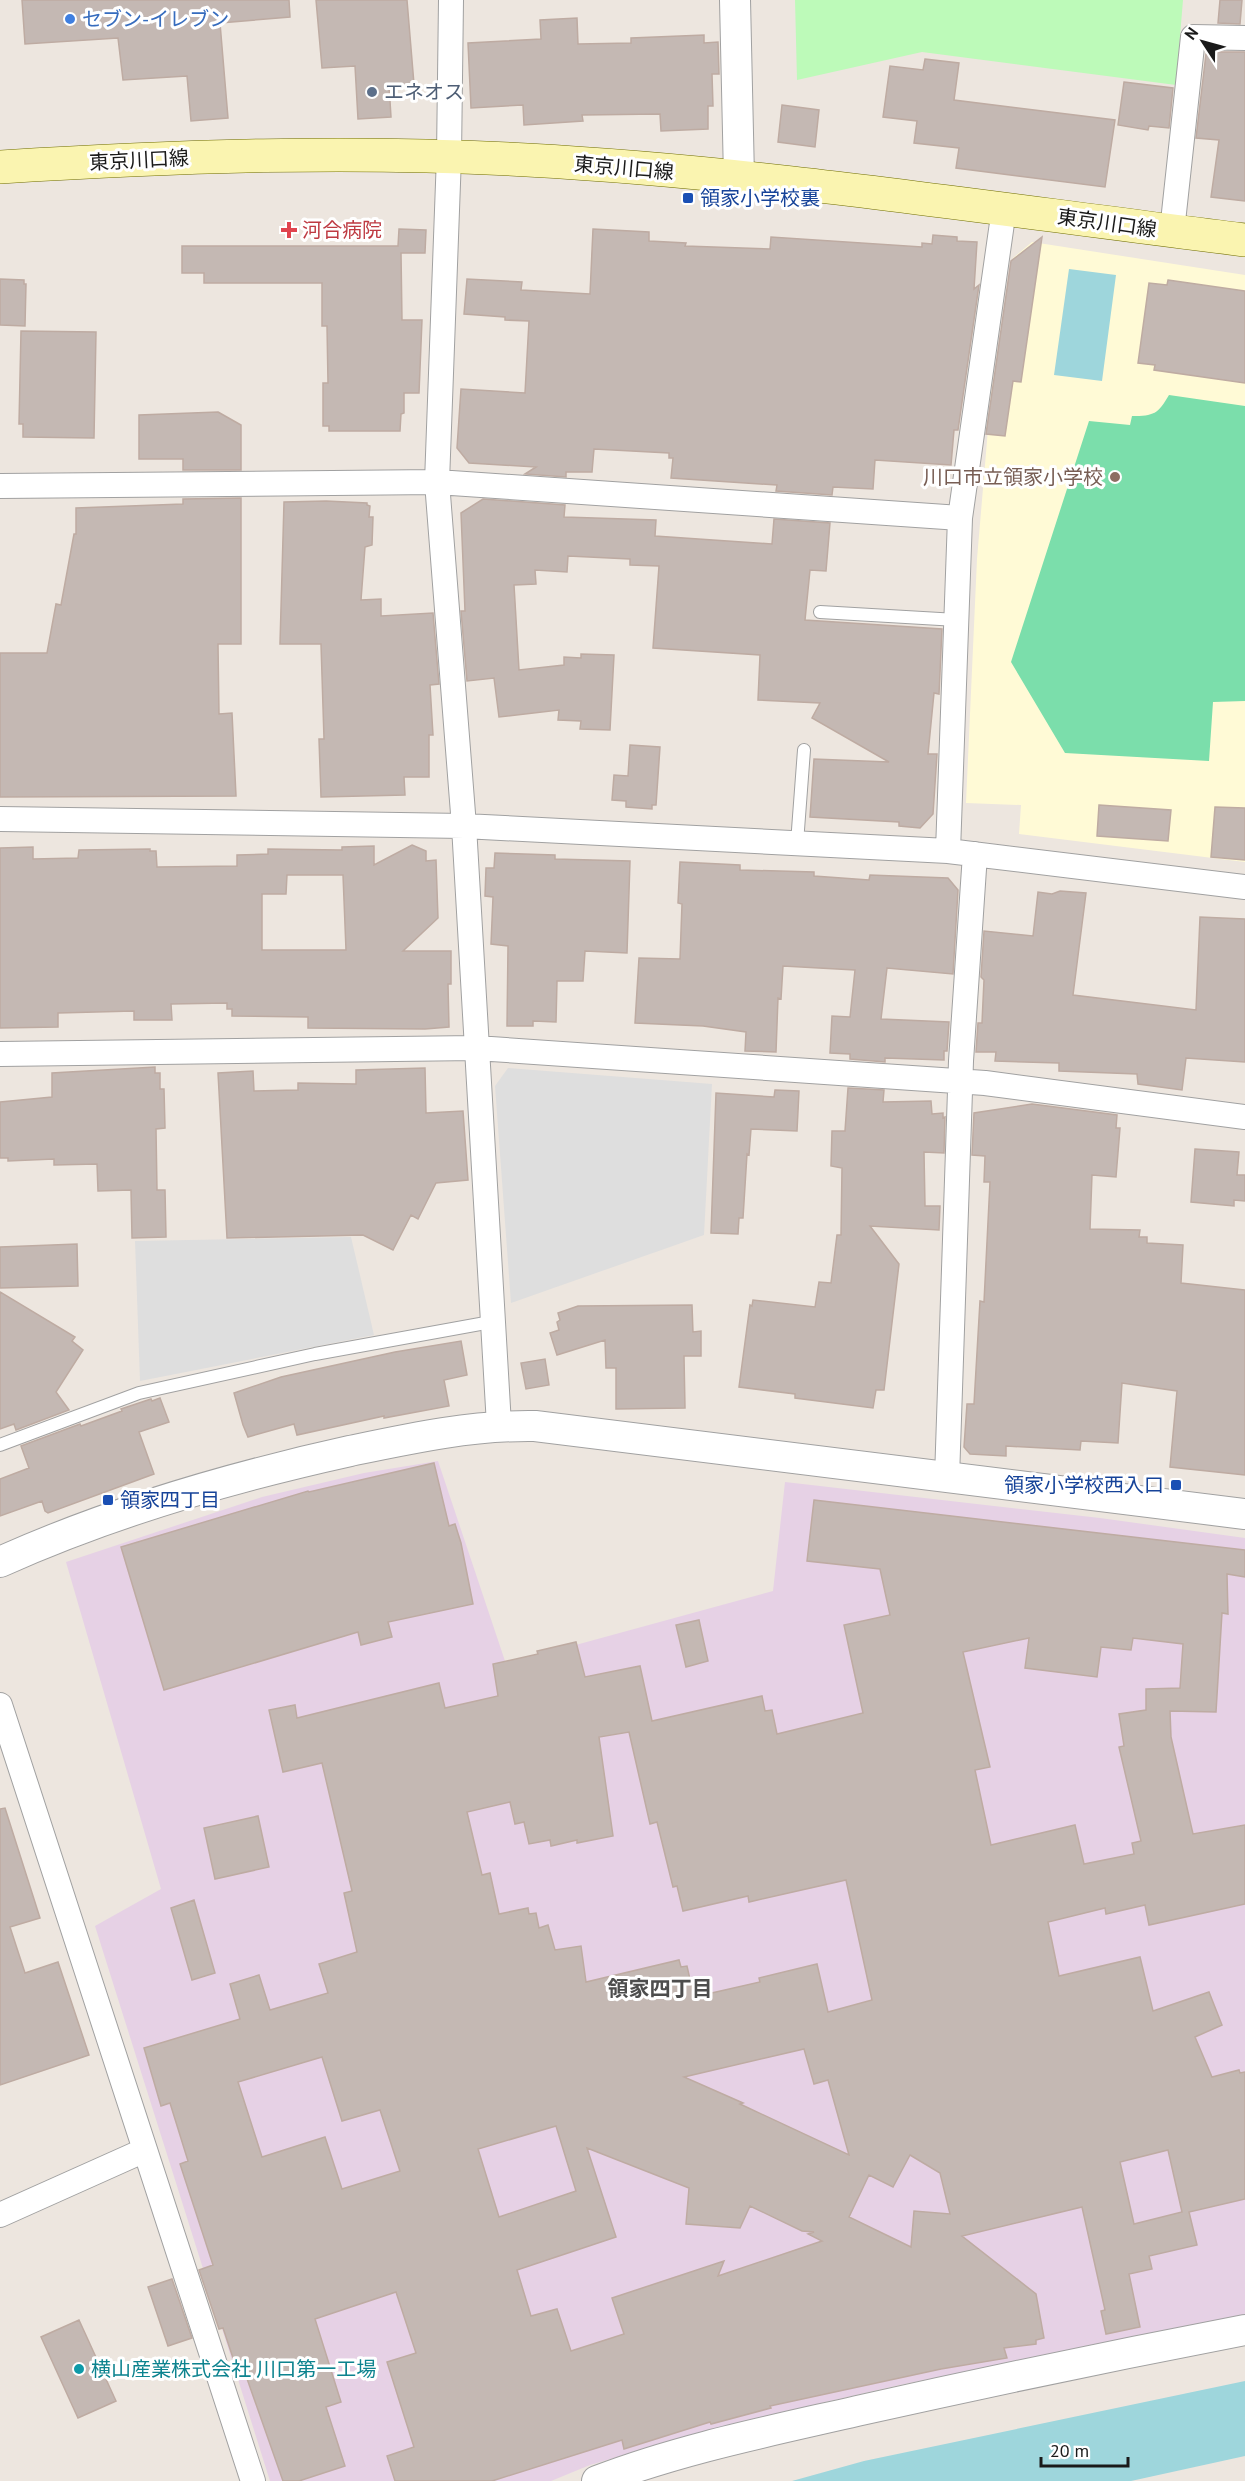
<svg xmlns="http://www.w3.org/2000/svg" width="1245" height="2481" font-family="'PT Sans','Noto Sans JP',sans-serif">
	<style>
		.industrial { fill: #e6d1e5 }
		.education { fill: #fffad6 }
		.park { fill: #bdfab9 }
		.pitch { fill: #7bdeab }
		.parking { fill: #dedede }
		.water { fill: #9ed6dc }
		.building { fill: #c4b8b3; stroke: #beaba2; stroke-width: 1.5; fill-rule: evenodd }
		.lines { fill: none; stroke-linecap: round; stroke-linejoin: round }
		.service-casing { stroke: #a1a1a1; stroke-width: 14 }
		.minor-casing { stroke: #a1a1a1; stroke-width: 26 }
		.tertiary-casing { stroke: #a1a1a1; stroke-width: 32 }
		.secondary-casing { stroke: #706e03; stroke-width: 34 }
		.service { stroke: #fff; stroke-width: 12 }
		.minor { stroke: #fff; stroke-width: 24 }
		.tertiary { stroke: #fff; stroke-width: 30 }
		.secondary { stroke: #faf4b0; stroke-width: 33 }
		.shop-dot { fill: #3f7fe0; stroke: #fff; stroke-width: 2 }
		.service-dot { fill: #5c6f8a; stroke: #fff; stroke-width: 2 }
		.transit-dot { fill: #1a4fb4; stroke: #fff; stroke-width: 2 }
		.health-dot { fill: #e0444e; stroke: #fff; stroke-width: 2 }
		.education-dot { fill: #8d6e63; stroke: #fff; stroke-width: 2 }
		.culture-dot { fill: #0f9aa8; stroke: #fff; stroke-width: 2 }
		.labels { text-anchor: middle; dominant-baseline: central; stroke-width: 6; stroke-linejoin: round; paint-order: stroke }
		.shop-label { font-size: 20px; fill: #366cbe; stroke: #fff; text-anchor: start }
		.service-label { font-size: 20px; fill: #4e5e75; stroke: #fff; text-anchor: start }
		.street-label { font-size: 20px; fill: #1a1a1a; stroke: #fff }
		.transit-label { font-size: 20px; fill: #164399; stroke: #fff; text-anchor: start }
		.health-label { font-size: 20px; fill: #be3a42; stroke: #fff; text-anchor: start }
		.education-label { font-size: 20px; fill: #785e54; stroke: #fff; text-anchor: end }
		.culture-label { font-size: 20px; fill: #0d838f; stroke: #fff; text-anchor: start }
		.neighbourhood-label { font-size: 21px; font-weight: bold; fill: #4d4d4d; stroke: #fff }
	</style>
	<rect width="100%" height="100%" fill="#ede6df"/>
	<path class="industrial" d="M 438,1461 L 506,1664 L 773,1591 L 785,1482 L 1100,1518 L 1245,1538 L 1245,2318 L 1158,2332 L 895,2386 L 731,2424 L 590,2465 L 551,2481 L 270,2481 L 95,1926 L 161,1889 L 66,1562 L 262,1497 L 364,1473 Z"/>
	<path class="education" d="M 1032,242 L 1245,275 L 1245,862 L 1019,834 L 1021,805 L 966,803 L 977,559 L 991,394 L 1013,258 Z"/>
	<path class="park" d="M 795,0 L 1183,0 L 1176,85 L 922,52 L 797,80 Z"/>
	<path class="pitch" d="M 1169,395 L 1245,406 L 1245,701 L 1213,702 L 1209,761 L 1065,753 L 1011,662 L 1089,421 L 1130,425 L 1132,416 C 1154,416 1158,414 1169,395 Z"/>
	<path class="parking" d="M 508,1068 L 712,1084 L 704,1235 L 511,1303 L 495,1086 Z
		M 351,1237 L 374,1335 L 140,1381 L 135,1241 Z"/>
	<path class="water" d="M 1069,269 L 1116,275 L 1102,381 L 1054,375 Z
		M 1245,2381 L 1245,2456 L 1131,2481 L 792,2481 L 864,2461 Z"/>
	<path class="building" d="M 22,0 L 289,0 L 290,17 L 220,23 L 228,118 L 191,121 L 187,76 L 123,80 L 118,38 L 25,44 Z
		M 316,0 L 407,0 L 414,84 L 389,85 L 391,117 L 358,119 L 355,66 L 322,68 Z
		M 1220,0 L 1242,0 L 1240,24 L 1218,23 Z
		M 577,18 L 578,44 L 631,43 L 631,38 L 704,35 L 704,43 L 718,42 L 719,74 L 712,74 L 713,106 L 708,106 L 708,129 L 661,131 L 660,114 L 582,115 L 583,121 L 524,125 L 523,105 L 471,108 L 468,43 L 541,39 L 540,20 Z
		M 1208,52 L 1245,52 L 1245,201 L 1211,197 L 1219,140 L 1196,138 L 1206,54 Z
		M 925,59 L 959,63 L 954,100 L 1115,120 L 1105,187 L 956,168 L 959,148 L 914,143 L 917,121 L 883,117 L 890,66 L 923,70 Z
		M 1124,82 L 1173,88 L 1169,128 L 1149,126 L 1148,130 L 1118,125 Z
		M 782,105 L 819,110 L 815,147 L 778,142 Z
		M 399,229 L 426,230 L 425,253 L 401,253 L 402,320 L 422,320 L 419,393 L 404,393 L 404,413 L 401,414 L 400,431 L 329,431 L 329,426 L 323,426 L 323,383 L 328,383 L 327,326 L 322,326 L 322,283 L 204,283 L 204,273 L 182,273 L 182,246 L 398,246 Z
		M 593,229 L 649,232 L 649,241 L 686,243 L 685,246 L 770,249 L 771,237 L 922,247 L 922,243 L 932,244 L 933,235 L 957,237 L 957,241 L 977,242 L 974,289 L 979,285 L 958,430 L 954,430 L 951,465 L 875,460 L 873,489 L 833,487 L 832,495 L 776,491 L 777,485 L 671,478 L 673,458 L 669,458 L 669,453 L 594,449 L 592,472 L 566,472 L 566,477 L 525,474 L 536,467 L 469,463 L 457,448 L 461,389 L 525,393 L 529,321 L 505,320 L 505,317 L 464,314 L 467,279 L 522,282 L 521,290 L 590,294 Z
		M 1042,237 L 1021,382 L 1013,381 L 1005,436 L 986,434 L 1011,261 Z
		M 0,279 L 24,280 L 24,284 L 26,284 L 25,326 L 0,325 Z
		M 1168,280 L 1245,291 L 1245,383 L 1154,370 L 1155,365 L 1138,363 L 1149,283 L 1167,285 Z
		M 21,331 L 96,332 L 94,438 L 23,437 L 23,424 L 19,424 Z
		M 218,412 L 241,425 L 241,470 L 183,470 L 183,459 L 139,459 L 139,415 Z
		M 241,498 L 241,644 L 218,644 L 219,714 L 232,713 L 236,796 L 0,797 L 0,653 L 47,653 L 56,604 L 61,605 L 74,534 L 76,534 L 76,508 L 183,504 L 183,499 Z
		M 483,499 L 565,505 L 564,517 L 656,520 L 655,536 L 772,544 L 774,519 L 830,523 L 826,571 L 810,570 L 805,620 L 942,629 L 939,694 L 934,693 L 928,754 L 937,754 L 933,814 L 920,828 L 899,826 L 899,822 L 810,817 L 814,759 L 889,762 L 812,718 L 820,703 L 758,700 L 760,655 L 653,648 L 659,566 L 630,565 L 630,559 L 568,556 L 567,572 L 535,570 L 536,584 L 514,585 L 519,670 L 564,665 L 564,657 L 581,658 L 581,654 L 614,655 L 610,730 L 580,729 L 581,721 L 558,720 L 559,710 L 499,717 L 494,678 L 467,681 L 461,611 L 465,611 L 461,513 Z
		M 326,501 L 367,503 L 367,505 L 370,506 L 369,517 L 373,517 L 372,545 L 365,547 L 361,600 L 381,599 L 381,616 L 433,613 L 439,684 L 430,685 L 433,735 L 429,735 L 429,777 L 404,777 L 405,795 L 321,797 L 319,739 L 324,739 L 321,644 L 280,644 L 284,502 Z
		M 630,745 L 660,747 L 656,805 L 652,805 L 652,809 L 626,807 L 626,801 L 612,800 L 614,775 L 628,776 Z
		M 1099,805 L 1171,810 L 1168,841 L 1097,836 Z
		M 1215,807 L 1245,808 L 1245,860 L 1211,857 Z
		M 412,845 L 426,851 L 426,861 L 436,860 L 438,918 L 403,951 L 451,951 L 451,984 L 448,984 L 449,1027 L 425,1029 L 308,1028 L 308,1017 L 232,1016 L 232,1009 L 227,1009 L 227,1003 L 171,1004 L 172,1020 L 134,1020 L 134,1011 L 58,1013 L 58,1027 L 0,1028 L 0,848 L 33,847 L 33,859 L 78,858 L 79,850 L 150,849 L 150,851 L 156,851 L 157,867 L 237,866 L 237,855 L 268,854 L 268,849 L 342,850 L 342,847 L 374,846 L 374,865 ZM 287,875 L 343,875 L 346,950 L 262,950 L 262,894 L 286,894 Z
		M 495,853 L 555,855 L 555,859 L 630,861 L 627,953 L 585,951 L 583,981 L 557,981 L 556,1022 L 533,1021 L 533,1026 L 507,1026 L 508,946 L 491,944 L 493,897 L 485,896 L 486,868 L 494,868 Z
		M 680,862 L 740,865 L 740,870 L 814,872 L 814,876 L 869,880 L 870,875 L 948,878 L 958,890 L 953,974 L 887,968 L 881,1019 L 949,1022 L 947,1051 L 944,1051 L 944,1060 L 885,1058 L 885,1062 L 850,1059 L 850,1054 L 830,1053 L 832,1016 L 850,1017 L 855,970 L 783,966 L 781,999 L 778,998 L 776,1052 L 745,1051 L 746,1032 L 703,1026 L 635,1023 L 639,958 L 680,959 L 682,904 L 678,903 Z
		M 1060,891 L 1086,893 L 1073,995 L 1196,1010 L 1200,917 L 1245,919 L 1245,1062 L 1186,1058 L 1182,1090 L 1138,1084 L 1137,1074 L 1059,1071 L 1059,1063 L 995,1061 L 996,1052 L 976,1052 L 978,1023 L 982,1023 L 984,980 L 981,977 L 984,931 L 1033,936 L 1038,892 L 1052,894 Z
		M 155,1067 L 155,1073 L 160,1073 L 160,1089 L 164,1089 L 165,1128 L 156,1129 L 157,1190 L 165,1190 L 166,1237 L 132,1238 L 131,1190 L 98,1191 L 97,1164 L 54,1165 L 54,1159 L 8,1161 L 8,1158 L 0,1158 L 0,1102 L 52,1097 L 52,1073 Z
		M 425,1068 L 426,1113 L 463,1111 L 468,1180 L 436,1183 L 418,1219 L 411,1215 L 393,1250 L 363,1235 L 227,1238 L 218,1073 L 253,1071 L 254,1091 L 298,1090 L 298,1083 L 356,1084 L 356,1070 Z
		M 848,1088 L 884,1090 L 883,1102 L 931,1101 L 932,1114 L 943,1113 L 943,1118 L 945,1117 L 944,1153 L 924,1152 L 925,1206 L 940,1206 L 939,1230 L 870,1226 L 899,1264 L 884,1390 L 876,1390 L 873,1408 L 795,1398 L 795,1394 L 739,1387 L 750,1305 L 752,1306 L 753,1300 L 815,1307 L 819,1282 L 831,1283 L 837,1235 L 841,1235 L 842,1168 L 831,1166 L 832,1131 L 845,1131 Z
		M 775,1090 L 799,1091 L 797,1131 L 751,1129 L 749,1155 L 747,1154 L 743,1218 L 739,1218 L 738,1234 L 711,1233 L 716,1093 L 774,1097 Z
		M 1032,1104 L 1117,1115 L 1116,1128 L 1120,1128 L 1116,1177 L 1092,1175 L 1090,1229 L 1140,1230 L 1139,1237 L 1147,1237 L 1147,1243 L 1183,1245 L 1181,1283 L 1245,1290 L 1245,1475 L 1170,1467 L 1177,1391 L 1122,1383 L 1118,1443 L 1081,1441 L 1080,1450 L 1006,1446 L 1006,1456 L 970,1454 L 964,1447 L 967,1404 L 974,1404 L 980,1301 L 984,1302 L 990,1182 L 984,1182 L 985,1156 L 972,1155 L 974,1113 Z
		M 1195,1149 L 1239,1152 L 1237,1175 L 1245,1175 L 1245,1201 L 1234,1200 L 1234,1206 L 1191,1202 Z
		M 77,1244 L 78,1286 L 0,1288 L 0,1247 Z
		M 0,1292 L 75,1337 L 72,1341 L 83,1350 L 56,1392 L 69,1410 L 16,1430 L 14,1424 L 0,1429 Z
		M 692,1305 L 693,1332 L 701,1331 L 701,1356 L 684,1356 L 685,1408 L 616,1409 L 616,1368 L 606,1368 L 605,1340 L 557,1355 L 550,1333 L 559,1330 L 557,1322 L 560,1320 L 558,1313 L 578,1306 Z
		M 461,1341 L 467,1375 L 444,1380 L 449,1406 L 384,1418 L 384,1416 L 297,1435 L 294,1424 L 248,1437 L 243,1425 L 234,1393 L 281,1377 L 395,1352 Z
		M 545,1359 L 549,1385 L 526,1389 L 521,1363 Z
		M 160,1398 L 169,1422 L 139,1432 L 154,1474 L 48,1513 L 45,1511 L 42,1501 L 0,1516 L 0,1479 L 29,1468 L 21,1446 L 80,1424 L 81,1426 L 122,1411 L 121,1409 L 151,1399 L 152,1401 Z
		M 434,1463 L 449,1526 L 455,1524 L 461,1543 L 473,1604 L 388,1622 L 392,1637 L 361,1645 L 358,1632 L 164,1690 L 121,1547 L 308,1491 L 309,1492 Z
		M 814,1500 L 1245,1550 L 1245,1577 L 1227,1574 L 1228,1614 L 1222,1613 L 1216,1712 L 1170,1711 L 1171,1737 L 1193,1834 L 1245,1825 L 1245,1904 L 1149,1925 L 1145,1905 L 1106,1914 L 1105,1908 L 1048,1922 L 1059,1976 L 1140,1957 L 1153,2011 L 1209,1992 L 1222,2025 L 1195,2037 L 1212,2077 L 1239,2070 L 1240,2073 L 1245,2072 L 1245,2199 L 1189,2212 L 1197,2245 L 1149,2256 L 1152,2269 L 1129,2274 L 1140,2327 L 1106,2334 L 1101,2311 L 1105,2310 L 1082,2207 L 962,2236 L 1036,2294 L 1044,2338 L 1036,2340 L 1036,2344 L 1004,2348 L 1007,2358 L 941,2369 L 770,2406 L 771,2408 L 711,2424 L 710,2422 L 624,2449 L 622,2440 L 492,2481 L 395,2481 L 387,2456 L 414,2447 L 387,2362 L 416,2353 L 396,2292 L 315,2319 L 341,2402 L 326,2407 L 345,2466 L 299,2481 L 283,2481 L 245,2373 L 239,2376 L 223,2328 L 219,2329 L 199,2270 L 213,2265 L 180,2164 L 188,2161 L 170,2103 L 161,2106 L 144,2048 L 240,2019 L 230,1984 L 259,1975 L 270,2010 L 328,1993 L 319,1964 L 357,1952 L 344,1893 L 352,1891 L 322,1763 L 283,1772 L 269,1710 L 295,1705 L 297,1718 L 439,1683 L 445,1708 L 498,1696 L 493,1664 L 538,1654 L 537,1651 L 576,1642 L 585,1677 L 640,1666 L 652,1721 L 762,1696 L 765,1711 L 772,1710 L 777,1734 L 863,1713 L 844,1625 L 890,1615 L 880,1569 L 807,1561 ZM 1029,1638 L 1025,1668 L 1097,1677 L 1101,1647 L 1131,1650 L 1133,1638 L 1183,1644 L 1180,1688 L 1146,1689 L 1146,1710 L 1119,1714 L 1124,1746 L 1119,1747 L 1141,1841 L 1132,1843 L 1134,1854 L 1084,1864 L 1075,1825 L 991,1845 L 975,1770 L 990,1767 L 963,1652 ZM 629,1732 L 650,1824 L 657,1822 L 673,1887 L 677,1886 L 683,1911 L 748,1896 L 749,1902 L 846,1880 L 872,2000 L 828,2012 L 817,1964 L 759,1978 L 760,1982 L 694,1997 L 687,1966 L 681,1967 L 679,1960 L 586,1982 L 581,1946 L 555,1950 L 548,1925 L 539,1928 L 536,1913 L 529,1914 L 528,1908 L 499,1914 L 490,1873 L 482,1875 L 467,1812 L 510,1802 L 515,1824 L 524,1822 L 529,1844 L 550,1840 L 551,1846 L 577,1840 L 577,1843 L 613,1836 L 599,1737 ZM 804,2049 L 814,2084 L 828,2080 L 849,2155 L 740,2104 L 743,2103 L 684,2077 ZM 322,2057 L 342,2121 L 380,2110 L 400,2171 L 342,2189 L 325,2137 L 262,2157 L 238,2082 ZM 556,2126 L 576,2191 L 499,2217 L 478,2149 ZM 587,2148 L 689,2188 L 686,2224 L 740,2228 L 750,2206 L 802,2231 L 814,2232 L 808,2234 L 822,2241 L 718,2276 L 724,2261 L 612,2298 L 624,2334 L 571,2351 L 557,2309 L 531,2316 L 517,2270 L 616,2237 ZM 1168,2150 L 1182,2212 L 1134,2224 L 1120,2162 ZM 910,2155 L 940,2173 L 950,2214 L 914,2211 L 911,2247 L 849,2217 L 869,2175 L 893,2187 Z
		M 699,1620 L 708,1661 L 686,1667 L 676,1625 Z
		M 5,1808 L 40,1918 L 10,1927 L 25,1973 L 58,1962 L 89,2055 L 0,2085 L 0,1809 Z
		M 258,1816 L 269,1867 L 215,1879 L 204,1828 Z
		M 194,1900 L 215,1973 L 192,1980 L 171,1908 Z
		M 172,2279 L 192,2338 L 168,2346 L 148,2287 Z
		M 79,2320 L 116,2401 L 78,2418 L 41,2337 Z"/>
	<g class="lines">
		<defs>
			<path id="service" d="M 820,612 L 957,620
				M 797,843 L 804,750
				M 0,1445 L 139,1393 L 315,1354 L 491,1322"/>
			<path id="minor" d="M 451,0 L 449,156 L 437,482 L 464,826 L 499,1425
				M 1172,231 L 1193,37 L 1245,38
				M 0,486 L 437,482 L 960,518
				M 0,819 L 464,826 L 948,851 L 1245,887
				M 948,851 L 960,518 L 1004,209
				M 0,1054 L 476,1048 L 985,1083 L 1245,1117
				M 947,1478 L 961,1061 L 975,854
				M 0,1705 L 253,2481
				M 0,2215 L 145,2150"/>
			<path id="tertiary" d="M 735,0 L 739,177
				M 0,1562 C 111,1512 232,1477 350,1451 C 412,1438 472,1425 535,1426 L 1245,1514
				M 597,2481 C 680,2449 770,2431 857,2411 C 986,2382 1115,2355 1245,2330"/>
			<path id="secondary" d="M 0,167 C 176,156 351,150 527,160 C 768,173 1006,211 1245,240"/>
		</defs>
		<use href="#service" class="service-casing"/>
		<use href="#minor" class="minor-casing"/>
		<use href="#tertiary" class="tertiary-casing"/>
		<use href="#secondary" class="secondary-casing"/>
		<use href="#service" class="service"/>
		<use href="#minor" class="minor"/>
		<use href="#tertiary" class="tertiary"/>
		<use href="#secondary" class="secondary"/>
	</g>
	<circle class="shop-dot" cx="70" cy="19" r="6"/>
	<circle class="service-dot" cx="372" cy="92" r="6"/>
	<g class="transit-dot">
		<rect x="682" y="192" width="12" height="12" rx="3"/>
		<rect x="1170" y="1479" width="12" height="12" rx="3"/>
		<rect x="102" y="1494" width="12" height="12" rx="3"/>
	</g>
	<path class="health-dot" d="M286 221h6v6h6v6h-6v6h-6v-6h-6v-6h6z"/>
	<circle class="education-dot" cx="1115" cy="477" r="6"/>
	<circle class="culture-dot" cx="79" cy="2369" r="6"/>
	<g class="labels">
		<g class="shop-label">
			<text x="82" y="19">セブン-イレブン</text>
		</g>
		<g class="service-label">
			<text x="384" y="92">エネオス</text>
		</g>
		<g class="street-label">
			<text transform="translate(139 160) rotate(-3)">東京川口線</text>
			<text transform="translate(624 168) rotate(5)">東京川口線</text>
			<text transform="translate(1107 223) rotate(8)">東京川口線</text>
		</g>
		<g class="transit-label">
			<text x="700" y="198">領家小学校裏</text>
			<text x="1164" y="1485" text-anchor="end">領家小学校西入口</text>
			<text x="120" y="1500">領家四丁目</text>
		</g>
		<g class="health-label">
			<text x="302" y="230">河合病院</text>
		</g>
		<g class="education-label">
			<text x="1103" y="477">川口市立領家小学校</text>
		</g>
		<g class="culture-label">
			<text x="91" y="2369">横山産業株式会社 川口第一工場</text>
		</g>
		<g class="neighbourhood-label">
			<text x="660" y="1988">領家四丁目</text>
		</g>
	</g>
	<g transform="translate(1203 42) rotate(306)" stroke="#ffffff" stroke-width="4.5" paint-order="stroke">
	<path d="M0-4.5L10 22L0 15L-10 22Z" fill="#1a1a1a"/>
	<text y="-9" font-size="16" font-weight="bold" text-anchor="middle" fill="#1a1a1a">N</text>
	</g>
	<path d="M1041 2457v9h87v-9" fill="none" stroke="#1a1a1a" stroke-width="3"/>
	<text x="1050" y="2457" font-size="18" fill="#1a1a1a" stroke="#ffffff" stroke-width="4.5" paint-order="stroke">20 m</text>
</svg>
